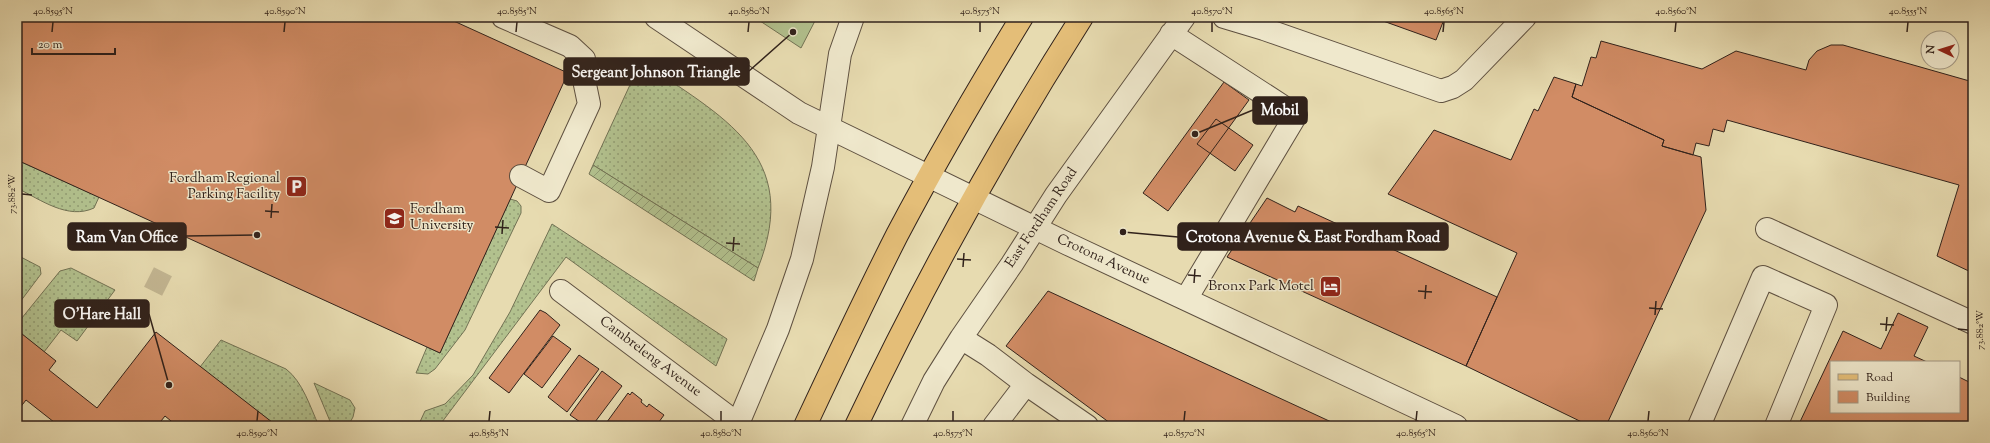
<svg xmlns="http://www.w3.org/2000/svg" width="1990" height="443" font-family="'Sorts Mill Goudy',serif">
	<style>
		.grass { fill: url(#grass-dots); stroke: #727254 }
		.park { fill: #b2c18e; stroke: #727254 }
		.garden { fill: url(#garden-furrows); stroke: #727254 }
		.building { fill: #d18c65; stroke: #31221b }
		.lines { fill: none; stroke-linecap: round; stroke-linejoin: round }
		.minor-tunnel { stroke: #c3b692; stroke-width: 22; stroke-dasharray: 22 11; stroke-linecap: butt }
		.minor-casing { stroke: #5e5040; stroke-width: 24 }
		.major-casing { stroke: #31221b; stroke-width: 24 }
		.minor { stroke: #efe8cc; stroke-width: 22 }
		.major { stroke: #e4be78; stroke-width: 22 }
		.ticks { fill: none; stroke: #31221b; stroke-width: 1.5 }
		.labels { text-anchor: middle; dominant-baseline: central; stroke-width: 3; stroke-linejoin: round; paint-order: stroke }
		.poi-label { font-size: 14px; fill: #31221b; stroke: #efe8cc; text-anchor: end }
		.street-label { font-size: 14px; fill: #31221b; stroke: #efe8cc }
		.leader { fill: none; stroke: #31221b; stroke-width: 1.5 }
		.callout-dot { fill: #31221b; stroke: #efe8cc; stroke-width: 1.5 }
		.callout { fill: #31221b; stroke: #31221b; stroke-width: 1.5 }
		.callout-label { font-size: 15px; text-anchor: middle; font-weight: bold; fill: #fff }
		.neatline { fill: none; stroke: #31221b; stroke-width: 1.5 }
		.ticks-label { font-size: 10px; text-anchor: middle; fill: #31221b }
	</style>
	<defs>
		<pattern id="grass-dots" width="8" height="8" patternUnits="userSpaceOnUse"><rect width="8" height="8" fill="#b2c18e"/><path d="M2 2h.1M6 6h.1" fill="none" stroke="#919c73" stroke-width="1.8" stroke-linecap="round"/></pattern>
		<pattern id="garden-furrows" width="10" height="10" patternUnits="userSpaceOnUse"><rect width="10" height="10" fill="#b2c18e"/><path d="M-1 1l2-2M0 10L10 0M9 11l2-2" fill="none" stroke="#919c73"/></pattern>
	</defs>
	<rect width="100%" height="100%" fill="#e7dbb0"/>
	<filter id="stains"><feTurbulence type="fractalNoise" baseFrequency=".005" numOctaves="4"/><feColorMatrix values="0 0 0 0 .2 0 0 0 0 .09 0 0 0 0 .02 0 0 0 .5 -.17"/></filter>
	<radialGradient id="worn" r=".72"><stop offset=".6" stop-color="#630" stop-opacity="0"/><stop offset="1" stop-color="#630" stop-opacity=".3"/></radialGradient>
	<path class="grass" d="M 641,61 C 722,117 803,154 758,268 L 593,165 Z
		M 17,160 L 99,197 L 94,208 C 68,220 41,200 17,188 Z
		M 510,199 L 517,201 L 521,206 L 521,213 L 465,330 L 435,369 L 428,374 L 416,373 L 427,347 L 440,353 Z
		M 552,224 L 727,339 L 716,366 L 566,257 L 439,426 L 418,426 L 425,411 L 445,404 L 473,375 L 510,312 Z
		M 17,255 L 40,267 L 41,274 L 17,306 Z
		M 71,268 L 115,290 L 77,341 L 61,330 L 44,352 L 17,330 L 17,324 L 60,271 Z
		M 221,340 L 286,369 C 303,382 310,407 319,426 L 277,426 L 200,367 Z
		M 314,383 L 350,400 L 355,408 L 353,417 L 348,426 L 332,426 Z"/>
	<path class="park" d="M 754,17 L 817,17 L 801,48 Z"/>
	<path class="garden" d="M 593,165 L 758,268 L 754,281 L 589,174 Z"/>
	<path class="building" d="M 17,17 L 445,17 L 568,73 L 440,353 L 17,160 Z
		M 1372,17 L 1445,17 L 1436,40 Z
		M 1601,41 L 1702,69 L 1736,51 L 1806,70 L 1809,60 L 1817,51 L 1831,45 L 1843,45 L 1973,82 L 1973,273 L 1937,256 L 1959,185 L 1727,120 L 1724,132 L 1713,129 L 1709,146 L 1696,143 L 1693,155 L 1662,146 L 1664,140 L 1572,97 L 1576,84 L 1582,86 L 1591,57 L 1596,58 Z
		M 1554,77 L 1576,84 L 1572,97 L 1664,140 L 1662,146 L 1701,157 L 1706,210 L 1606,426 L 1590,426 L 1466,366 L 1517,253 L 1388,194 L 1434,130 L 1511,160 L 1534,109 L 1538,111 Z
		M 1224,82 L 1249,100 L 1168,211 L 1143,193 Z
		M 1216,119 L 1253,145 L 1235,171 L 1197,144 Z
		M 1267,198 L 1295,212 L 1298,206 L 1497,297 L 1466,366 L 1227,257 Z
		M 1048,291 L 1340,426 L 1114,426 L 1006,346 Z
		M 540,310 L 546,313 L 560,325 L 509,393 L 489,378 Z
		M 1898,313 L 1928,327 L 1914,356 L 1927,362 L 1831,362 L 1831,412 L 1959,412 L 1959,377 L 1973,384 L 1973,426 L 1798,426 L 1843,331 L 1881,349 Z
		M 17,330 L 56,361 L 49,370 L 97,408 L 156,332 L 277,426 L 177,426 L 165,416 L 157,426 L 59,426 L 26,400 L 19,409 L 17,408 Z
		M 553,336 L 571,349 L 542,388 L 524,374 Z
		M 579,355 L 599,369 L 567,412 L 548,397 Z
		M 602,371 L 622,386 L 592,426 L 586,426 L 570,415 Z
		M 632,392 L 642,400 L 641,402 L 647,407 L 649,404 L 664,415 L 656,426 L 604,426 L 628,393 L 630,395 Z"/>
	<g class="lines">
		<path class="minor-tunnel" d="M 149,277 L 167,286"/>
		<defs>
			<path id="minor" d="M 503,17 L 570,46 L 584,59 L 583,75 L 589,104 L 549,191 L 521,176
				M 656,17 L 799,113 L 1068,244 L 1456,426
				M 1224,17 L 1264,29 L 1441,91 L 1453,87 L 1464,80 L 1525,17
				M 1171,34 L 1296,115 L 1186,299
				M 1767,229 L 1973,323
				M 561,291 L 738,424
				M 961,338 L 988,355 L 1026,384
				M 737,426 L 778,329 L 802,259 L 823,167 L 840,54 L 853,17
				M 912,426 L 934,381 L 961,338 L 1012,264 L 1056,195 L 1184,17
				M 994,426 L 1026,384 L 1087,426
				M 1699,426 L 1763,277 L 1826,305 L 1776,426"/>
			<path id="major" d="M 805,426 C 835,362 865,298 897,235 C 936,161 978,89 1022,17
				M 856,426 C 923,285 998,149 1082,17"/>
		</defs>
		<use href="#minor" class="minor-casing"/>
		<use href="#major" class="major-casing"/>
		<use href="#minor" class="minor"/>
		<use href="#major" class="major"/>
	</g>
	<path class="ticks" d="M 52,32 L 53,22M 284,32 L 285,22M 516,32 L 517,22M 748,32 L 749,22M 980,32 L 980,22M 1212,32 L 1212,22M 1443,32 L 1444,22M 1675,32 L 1676,22M 1907,32 L 1908,22M 22,194 L 32,195M 265,211 L 279,212M 271,218 L 272,204M 495,227 L 509,228M 502,234 L 503,220M 726,243 L 740,244M 733,251 L 734,237M 957,259 L 971,260M 963,267 L 964,253M 1188,275 L 1201,276M 1194,283 L 1195,269M 1418,291 L 1432,292M 1425,299 L 1426,285M 1649,308 L 1663,309M 1655,315 L 1656,301M 1880,324 L 1894,325M 1958,329 L 1968,330M 1886,331 L 1887,317M 257,421 L 258,411M 489,421 L 490,411M 721,421 L 721,411M 953,421 L 953,411M 1184,421 L 1185,411M 1416,421 L 1417,411M 1648,421 L 1649,411"/>
	<defs>
		<symbol id="parking-square" viewBox="-11 -11 22 22"><rect x="-9" y="-9" width="18" height="18" rx="4" fill="#8f2418" stroke="#efe8cc"/><path d="M-3.5-5.5H1a3.5 3.5 0 0 1 0 7H-1V5.5H-3.5ZM-1-3.4V-.6H.8a1.4 1.4 0 0 0 0-2.8Z" fill="#fff"/></symbol>
		<symbol id="university-square" viewBox="-11 -11 22 22"><rect x="-9" y="-9" width="18" height="18" rx="4" fill="#8f2418" stroke="#efe8cc"/><path d="M0-5L7-2L0 1L-7-2ZM-4 1L0 2.5L4 1V4Q0 6-4 4Z" fill="#fff"/></symbol>
		<symbol id="hotel-square" viewBox="-11 -11 22 22"><rect x="-9" y="-9" width="18" height="18" rx="4" fill="#8f2418" stroke="#efe8cc"/><path d="M-6-4.5h1.5V1H6V5H4.5V3h-9V5H-6ZM-4 0a1.8 1.8 0 1 1 3.6 0ZM.5 0V-2.5h3Q6-2.5 6 0Z" fill="#fff"/></symbol>
	</defs>
	<g fill-rule="evenodd">
		<use href="#parking-square" x="284" y="174" width="25" height="25"/>
		<use href="#university-square" x="382" y="206" width="25" height="25"/>
		<use href="#hotel-square" x="1318" y="274" width="25" height="25"/>
	</g>
	<g class="labels">
		<g class="poi-label">
			<text x="280" y="179">Fordham Regional<tspan x="280" dy="16">Parking Facility</tspan></text>
			<text x="410" y="210" text-anchor="start">Fordham<tspan x="410" dy="16">University</tspan></text>
			<text x="1314" y="287">Bronx Park Motel</text>
		</g>
		<g class="street-label">
			<text transform="translate(1042 218) rotate(-56)">East Fordham Road</text>
			<text transform="translate(1103 260) rotate(25)">Crotona Avenue</text>
			<text transform="translate(650 357) rotate(37)">Cambreleng Avenue</text>
		</g>
	</g>
	<path class="leader" d="M793 32L749 71M1195 134L1253 110M257 235L186 236M1123 232L1178 237M169 385L149 314"/>
	<g class="callout-dot">
		<circle cx="793" cy="32" r="4"/>
		<circle cx="1195" cy="134" r="4"/>
		<circle cx="257" cy="235" r="4"/>
		<circle cx="1123" cy="232" r="4"/>
		<circle cx="169" cy="385" r="4"/>
	</g>
	<g class="callout">
		<rect x="564" y="58" width="185" height="27" rx="4"/>
		<rect x="1253" y="97" width="54" height="27" rx="4"/>
		<rect x="68" y="223" width="118" height="27" rx="4"/>
		<rect x="1178" y="223" width="270" height="27" rx="4"/>
		<rect x="55" y="300" width="94" height="27" rx="4"/>
	</g>
	<g class="callout-label">
		<text x="656" y="77">Sergeant Johnson Triangle</text>
		<text x="1280" y="115">Mobil</text>
		<text x="127" y="242">Ram Van Office</text>
		<text x="1313" y="242">Crotona Avenue &amp; East Fordham Road</text>
		<text x="102" y="319">O'Hare Hall</text>
	</g>
	<rect width="1990" height="443" fill="none" stroke="#e7dbb0" stroke-width="44"/>
	<rect x="1830" y="361" width="130" height="52" fill="#efe8cc" stroke="#a39985"/>
	<rect x="1838" y="374" width="20" height="6" fill="#e4be78" stroke="#a39985"/>
	<text x="1866" y="381" font-size="12" fill="#31221b">Road</text>
	<rect x="1838" y="391" width="20" height="12" fill="#d18c65" stroke="#a39985"/>
	<text x="1866" y="401" font-size="12" fill="#31221b">Building</text>
	<g transform="translate(1940 50) rotate(274)"><circle r="19" fill="#efe8cc" stroke="#a39985"/>
	<path d="M0-3L7 15L0 10L-7 15Z" fill="#8f2418"/>
	<text y="-6" font-size="11" font-weight="bold" text-anchor="middle" fill="#31221b">N</text>
	</g>
	<path d="M32 48v6h83v-6" fill="none" stroke="#31221b" stroke-width="2"/>
	<text x="38" y="48" font-size="12" fill="#31221b" stroke="#efe8cc" stroke-width="3" paint-order="stroke">20 m</text>
	<rect x="22" y="22" width="1946" height="399" class="neatline"/>
	<g class="ticks-label">
		<text x="53" y="14">40.8595°N</text>
		<text x="285" y="14">40.8590°N</text>
		<text x="517" y="14">40.8585°N</text>
		<text x="749" y="14">40.8580°N</text>
		<text x="980" y="14">40.8575°N</text>
		<text x="1212" y="14">40.8570°N</text>
		<text x="1444" y="14">40.8565°N</text>
		<text x="1676" y="14">40.8560°N</text>
		<text x="1908" y="14">40.8555°N</text>
		<text transform="translate(11 194) rotate(-90)" y="4">73.882°W</text>
		<text transform="translate(1979 330) rotate(-90)" y="4">73.882°W</text>
		<text x="257" y="436">40.8590°N</text>
		<text x="489" y="436">40.8585°N</text>
		<text x="721" y="436">40.8580°N</text>
		<text x="953" y="436">40.8575°N</text>
		<text x="1184" y="436">40.8570°N</text>
		<text x="1416" y="436">40.8565°N</text>
		<text x="1648" y="436">40.8560°N</text>
	</g>
	<rect width="100%" height="100%" filter="url(#stains)"/>
	<rect width="100%" height="100%" fill="url(#worn)"/>
</svg>
